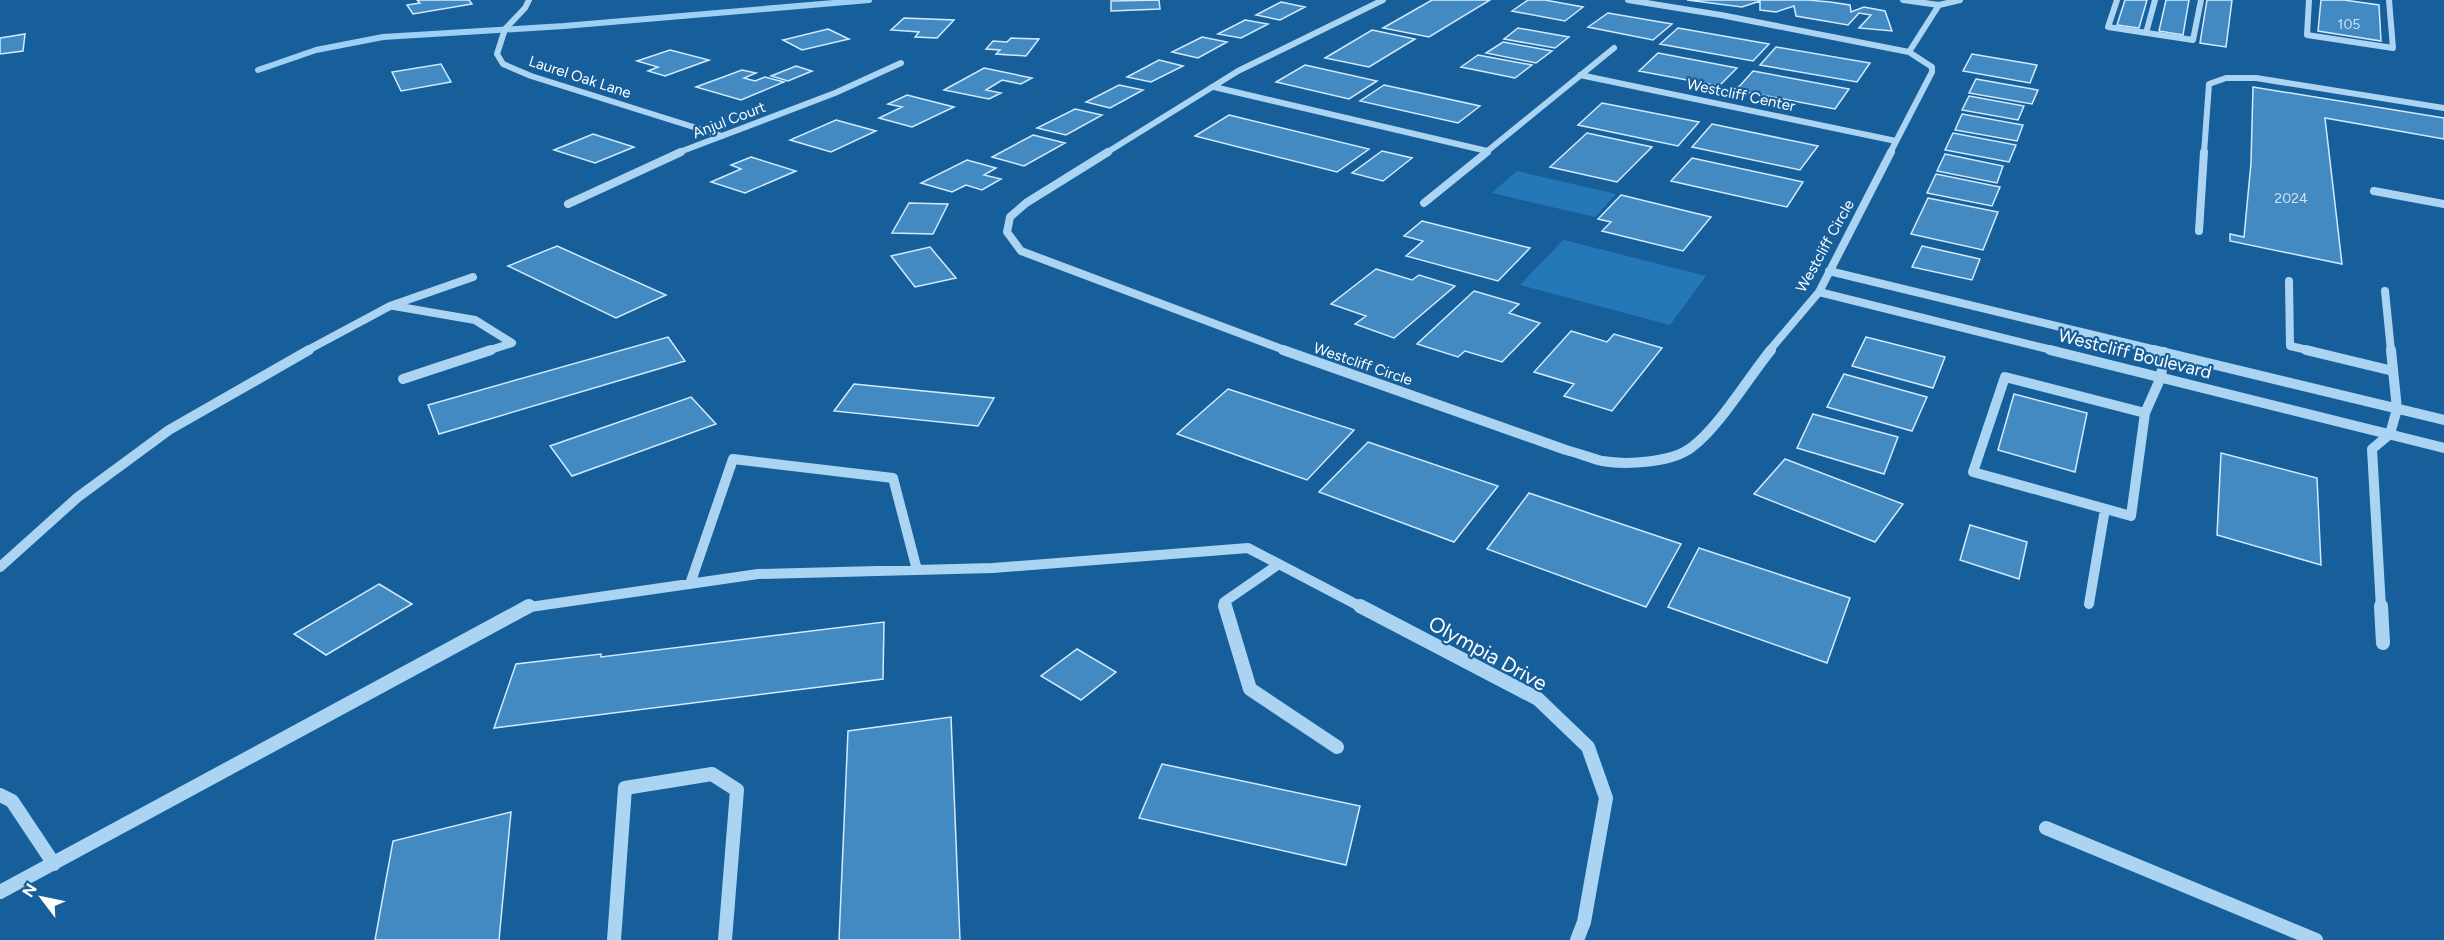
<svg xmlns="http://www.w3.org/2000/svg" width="2444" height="940" font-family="Figtree,sans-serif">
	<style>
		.green { fill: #2578b7 }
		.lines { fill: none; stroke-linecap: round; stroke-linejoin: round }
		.stream { stroke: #9dd0f5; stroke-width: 6 }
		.building { fill: #448ac2; stroke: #d2eafc; stroke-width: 1.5 }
		.minor-far3 { stroke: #abd3f2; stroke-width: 6 }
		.minor-far2 { stroke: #abd3f2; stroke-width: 8 }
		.minor-far1 { stroke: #abd3f2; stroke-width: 10 }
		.minor { stroke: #abd3f2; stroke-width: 14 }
		.labels { text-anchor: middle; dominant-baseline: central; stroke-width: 4.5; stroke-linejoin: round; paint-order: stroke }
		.far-number-label { font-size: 14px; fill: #d0e2f0 }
		.far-street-label { font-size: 15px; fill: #fff; stroke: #165f9a }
		.street-label { font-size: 18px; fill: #fff; stroke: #165f9a }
		.near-street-label { font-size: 21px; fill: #fff; stroke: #165f9a }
	</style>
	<rect width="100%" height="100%" fill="#165f9a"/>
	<path class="green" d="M 1517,171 L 1616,194 L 1595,217 L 1492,193 Z
		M 1563,240 L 1564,240 L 1706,276 L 1670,325 L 1520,285 Z"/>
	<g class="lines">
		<path class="stream" d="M 258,70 L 316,50 L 383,37 L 564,26 L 869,0"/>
	</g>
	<path class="building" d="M 417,0 L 469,0 L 472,4 L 413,14 L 407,5 L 420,3 Z
		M 1159,0 L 1160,9 L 1111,11 L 1111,1 Z
		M 1432,0 L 1490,0 L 1429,37 L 1383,28 Z
		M 1528,0 L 1545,0 L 1583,7 L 1565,21 L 1512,11 Z
		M 1687,0 L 1808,0 L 1830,2 L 1850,5 L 1851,12 L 1864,7 L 1885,11 L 1892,31 L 1859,28 L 1871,15 L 1859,13 L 1848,25 L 1796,16 L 1794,6 L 1776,12 L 1760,10 L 1760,1 L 1742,7 Z
		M 2125,0 L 2147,0 L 2139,28 L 2117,25 Z
		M 2166,0 L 2189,0 L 2183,35 L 2159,31 Z
		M 2207,0 L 2232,0 L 2226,47 L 2200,43 Z
		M 2321,0 L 2344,0 L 2379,5 L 2381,41 L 2318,31 Z
		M 1281,2 L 1305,7 L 1280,20 L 1256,15 Z
		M 1608,13 L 1672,24 L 1653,40 L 1588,27 Z
		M 904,18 L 954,20 L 937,38 L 915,37 L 919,32 L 891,30 Z
		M 1245,20 L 1268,24 L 1241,38 L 1218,34 Z
		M 1518,28 L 1569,37 L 1555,48 L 1504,39 Z
		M 1678,28 L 1769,44 L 1753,61 L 1660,44 Z
		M 828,29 L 849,39 L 802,50 L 783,40 Z
		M 1372,30 L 1415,39 L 1369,67 L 1325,58 Z
		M 25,34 L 23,51 L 0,54 L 0,38 Z
		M 1202,37 L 1227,42 L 1198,58 L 1172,52 Z
		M 1011,38 L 1039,39 L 1026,56 L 996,54 L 1000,50 L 986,49 L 993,41 L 1007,42 Z
		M 1503,42 L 1552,51 L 1536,63 L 1486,53 Z
		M 1776,47 L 1870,63 L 1857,82 L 1760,65 Z
		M 670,50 L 709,60 L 665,76 L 648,71 L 658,67 L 637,61 Z
		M 1658,53 L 1737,68 L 1719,86 L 1639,71 Z
		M 1972,54 L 2037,65 L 2030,83 L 1963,71 Z
		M 1478,55 L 1532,65 L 1515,78 L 1461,67 Z
		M 1159,60 L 1183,66 L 1151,82 L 1127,77 Z
		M 441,64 L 451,82 L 401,91 L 392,72 Z
		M 1305,65 L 1377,81 L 1349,99 L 1276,82 Z
		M 796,66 L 812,71 L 788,81 L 771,76 Z
		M 984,68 L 1032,78 L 1021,84 L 1002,80 L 986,90 L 1001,93 L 989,99 L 944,90 Z
		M 742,70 L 756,73 L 744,78 L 755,81 L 765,77 L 784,82 L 741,100 L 696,87 Z
		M 1753,71 L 1849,89 L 1835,109 L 1736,90 Z
		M 1976,79 L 2038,90 L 2032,104 L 1969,93 Z
		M 1119,85 L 1143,90 L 1110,108 L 1086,102 Z
		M 1384,85 L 1480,106 L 1458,123 L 1360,101 Z
		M 2253,87 L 2444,118 L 2444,139 L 2325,118 L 2342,264 L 2230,241 L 2230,234 L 2244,237 L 2251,163 Z
		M 907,95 L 954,107 L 912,127 L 879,118 L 902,107 L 888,104 Z
		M 1969,96 L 2024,106 L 2018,120 L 1962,110 Z
		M 1602,103 L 1699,122 L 1678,146 L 1578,125 Z
		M 1075,109 L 1102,115 L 1066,135 L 1037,128 Z
		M 1962,114 L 2023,125 L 2017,141 L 1955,130 Z
		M 1229,115 L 1369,149 L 1337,172 L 1195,136 Z
		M 836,120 L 876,131 L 831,152 L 790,140 Z
		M 1712,124 L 1818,146 L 1800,170 L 1692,147 Z
		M 1587,133 L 1652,147 L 1617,182 L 1550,167 Z
		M 1953,133 L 2016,145 L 2009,162 L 1945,150 Z
		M 593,134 L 634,147 L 595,163 L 554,150 Z
		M 1033,135 L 1065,143 L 1024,166 L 992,157 Z
		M 1382,151 L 1412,158 L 1383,181 L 1352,173 Z
		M 1945,154 L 2003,166 L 1997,183 L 1937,171 Z
		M 751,157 L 796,171 L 745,193 L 711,182 L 741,169 L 731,165 Z
		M 1692,158 L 1803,182 L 1787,207 L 1671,181 Z
		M 967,160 L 996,168 L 984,175 L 1001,179 L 982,190 L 966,185 L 952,192 L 921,183 Z
		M 1936,174 L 2000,187 L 1992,206 L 1927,193 Z
		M 1621,195 L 1711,217 L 1683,251 L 1602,231 L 1611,222 L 1598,219 Z
		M 1928,198 L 1998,212 L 1983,250 L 1911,234 Z
		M 909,203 L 948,204 L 933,234 L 892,233 Z
		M 1422,221 L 1530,248 L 1498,281 L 1406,256 L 1423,241 L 1404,236 Z
		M 557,246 L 666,295 L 616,318 L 508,266 Z
		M 1922,246 L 1980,259 L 1972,280 L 1912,267 Z
		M 930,247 L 956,278 L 915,287 L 891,256 Z
		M 1376,269 L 1412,280 L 1419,275 L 1455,286 L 1394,338 L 1355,324 L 1366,316 L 1331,304 Z
		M 1474,291 L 1519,304 L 1509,313 L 1540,323 L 1502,362 L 1465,351 L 1458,357 L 1417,344 Z
		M 1571,331 L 1607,342 L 1614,334 L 1662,348 L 1612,411 L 1564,396 L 1574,384 L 1534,372 Z
		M 668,337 L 685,361 L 439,434 L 428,405 Z
		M 1866,337 L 1945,357 L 1933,388 L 1852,366 Z
		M 1844,374 L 1927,397 L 1912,431 L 1827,407 Z
		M 854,384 L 994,398 L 978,426 L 834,411 Z
		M 1228,389 L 1354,430 L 1307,480 L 1177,434 Z
		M 2014,394 L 2087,413 L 2075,472 L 1998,450 Z
		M 691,397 L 716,424 L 572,476 L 550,446 Z
		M 1813,414 L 1898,437 L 1884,474 L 1797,448 Z
		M 1368,442 L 1498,486 L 1454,542 L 1319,492 Z
		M 2221,453 L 2317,478 L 2321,565 L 2217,535 Z
		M 1785,459 L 1903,504 L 1875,542 L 1754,494 Z
		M 1529,493 L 1681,544 L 1646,607 L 1487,549 Z
		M 1970,525 L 2027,542 L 2019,579 L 1960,560 Z
		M 1699,548 L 1850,598 L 1827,663 L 1668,607 Z
		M 379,584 L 412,604 L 326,655 L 294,634 Z
		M 884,622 L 883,679 L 494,728 L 516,664 L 601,654 L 601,657 Z
		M 1077,649 L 1116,672 L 1081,700 L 1041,676 Z
		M 951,717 L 960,940 L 839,940 L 848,731 Z
		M 1162,764 L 1360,806 L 1346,865 L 1139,818 Z
		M 511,812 L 499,940 L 375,940 L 393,841 Z"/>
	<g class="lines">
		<path class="minor-far3" d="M 529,0 L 525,8 L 505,29 L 497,54 L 503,64 L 531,76 L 722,136
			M 1628,0 L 1721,15 L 1909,52
			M 1903,0 L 1939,5 L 1960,0
			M 2117,0 L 2108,27 L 2193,40 L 2201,0
			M 2309,0 L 2307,35 L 2393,48 L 2389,0
			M 2146,33 L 2155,0
			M 1580,75 L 1896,141
			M 1214,87 L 1487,151
			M 677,153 L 835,93 L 901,63
			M 1106,153 L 1238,71 L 1383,0
			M 1485,153 L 1614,48
			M 1890,153 L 1932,72 L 1932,67 L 1909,52 L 1939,5
			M 2204,153 L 2209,84 L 2226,78 L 2256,78 L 2444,108"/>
		<path class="minor-far2" d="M 1108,152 L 1026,203 L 1010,217 L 1007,232 L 1021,251 L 1287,351
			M 2374,191 L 2444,204
			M 1424,203 L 1487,152
			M 568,204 L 681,152
			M 2199,231 L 2204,152
			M 1829,271 L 2160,351
			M 2289,281 L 2290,346 L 2312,351
			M 2385,291 L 2391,351
			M 1819,292 L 2056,351
			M 394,306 L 475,320 L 512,343 L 487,351
			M 306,351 L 390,306 L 473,277
			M 1769,351 L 1819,292 L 1891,152"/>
		<path class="minor-far1" d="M 1283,350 L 1566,450 C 1578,453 1590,458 1602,461 C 1626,465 1672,463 1692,447 C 1719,427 1748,378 1771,350
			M 2050,350 L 2444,448
			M 2154,350 L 2444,420
			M 2306,350 L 2393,371
			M 2005,377 L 2145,413 L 2131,516 L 1973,472 Z
			M 403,379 L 491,350
			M 2145,413 L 2161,377 L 2164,352
			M 0,567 L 78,497 L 169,430 L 309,350
			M 690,584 L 733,459 L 893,478 L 917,570
			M 2089,604 L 2105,509
			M 523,608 L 758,574 L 993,568 L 1248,548 L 1363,608
			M 1226,608 L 1224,602 L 1279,564
			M 2381,608 L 2372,449 L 2390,434 L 2397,409 L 2391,350"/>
		<path class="minor" d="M 1225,606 L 1250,689 L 1337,747
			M 1360,606 L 1538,699 L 1588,747 L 1606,798 L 1584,922 L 1577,940
			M 2381,606 L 2383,643
			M 0,795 L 12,801 L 54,864
			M 2046,828 L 2316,940
			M 0,892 L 529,606
			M 614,940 L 625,788 L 712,774 L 737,790 L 725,940"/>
	</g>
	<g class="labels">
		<g class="far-number-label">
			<text x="2349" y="24">105</text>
			<text x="2291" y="198">2024</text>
		</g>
		<g class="far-street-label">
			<text transform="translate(580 77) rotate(18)">Laurel Oak Lane</text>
			<text transform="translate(1741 95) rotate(12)">Westcliff Center</text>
			<text transform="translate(729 120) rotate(-21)">Anjul Court</text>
			<text transform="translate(1825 246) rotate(-61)">Westcliff Circle</text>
			<text transform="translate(1363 364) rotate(19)">Westcliff Circle</text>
		</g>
		<g class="street-label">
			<text transform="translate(2135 354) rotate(14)">Westcliff Boulevard</text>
		</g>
		<g class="near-street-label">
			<text transform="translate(1488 653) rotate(29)">Olympia Drive</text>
		</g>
	</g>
	<g transform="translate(42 898) rotate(302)" stroke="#165f9a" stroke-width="4.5" paint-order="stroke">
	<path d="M0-4.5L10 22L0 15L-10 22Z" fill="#ffffff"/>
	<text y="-9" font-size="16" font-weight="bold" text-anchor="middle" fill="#ffffff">N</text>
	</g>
</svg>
